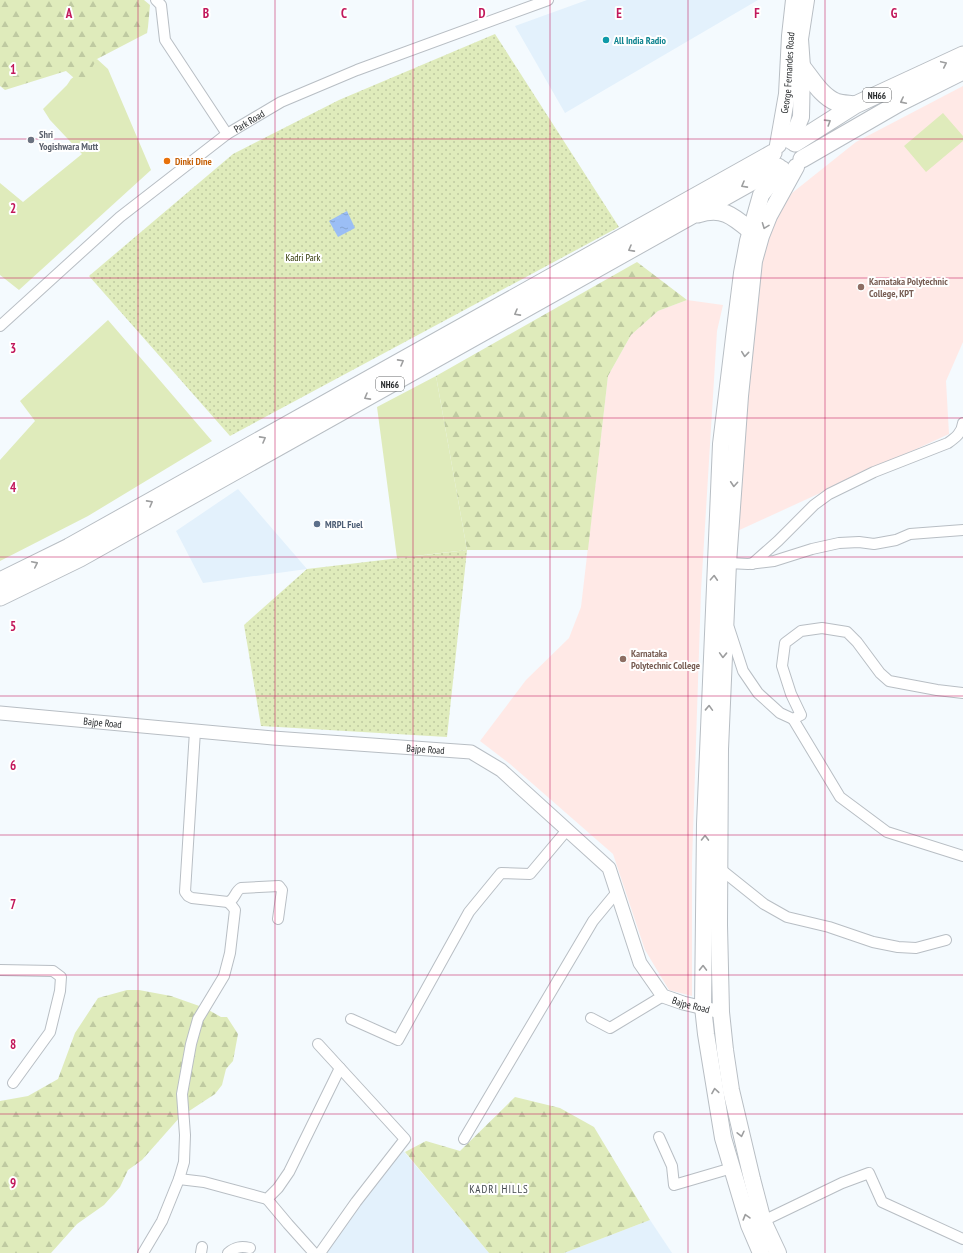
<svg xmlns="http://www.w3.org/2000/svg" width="963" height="1253" font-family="'PT Sans Narrow',sans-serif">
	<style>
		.built { fill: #e3f1fc }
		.education { fill: #ffe9e6 }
		.grass { fill: #dfebbb }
		.forest { fill: url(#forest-firs) }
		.park { fill: url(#park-dots) }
		.water { fill: url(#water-ripples) }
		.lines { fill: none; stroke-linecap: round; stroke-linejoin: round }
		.minor-casing { stroke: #b8bec4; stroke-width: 12 }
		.tertiary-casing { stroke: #b8bec4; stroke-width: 15 }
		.primary-casing { stroke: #b8bec4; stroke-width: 18 }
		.trunk-casing { stroke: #b8bec4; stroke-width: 19 }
		.minor { stroke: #fff; stroke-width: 10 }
		.tertiary { stroke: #fff; stroke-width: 13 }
		.primary { stroke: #fff; stroke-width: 16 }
		.trunk { stroke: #fff; stroke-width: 17 }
		.oneway { stroke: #9d9e9f }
		.grid { fill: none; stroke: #c2185b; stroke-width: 1; stroke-opacity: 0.55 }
		.culture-dot { fill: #0f9aa8; stroke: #fff; stroke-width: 1.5 }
		.worship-dot { fill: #6b7280; stroke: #fff; stroke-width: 1.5 }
		.food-dot { fill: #e8710a; stroke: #fff; stroke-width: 1.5 }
		.education-dot { fill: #8d6e63; stroke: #fff; stroke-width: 1.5 }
		.service-dot { fill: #5c6f8a; stroke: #fff; stroke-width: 1.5 }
		.labels { text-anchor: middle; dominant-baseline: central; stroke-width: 4; stroke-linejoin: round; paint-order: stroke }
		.shield { fill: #fff; stroke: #66686a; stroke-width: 1 }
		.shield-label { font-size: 9px; font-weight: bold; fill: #25282a }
		.culture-label { font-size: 10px; font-weight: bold; fill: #0d838f; stroke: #fff; text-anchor: start }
		.street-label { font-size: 10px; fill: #25282a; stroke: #fff }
		.worship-label { font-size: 10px; font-weight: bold; fill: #5b616d; stroke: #fff; text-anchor: start }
		.food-label { font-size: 10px; font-weight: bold; fill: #c56008; stroke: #fff; text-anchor: start }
		.park-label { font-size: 10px; fill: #2f3604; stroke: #fff }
		.education-label { font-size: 10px; font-weight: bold; fill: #785e54; stroke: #fff; text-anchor: start }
		.service-label { font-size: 10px; font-weight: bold; fill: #4e5e75; stroke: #fff; text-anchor: start }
		.neighbourhood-label { font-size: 11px; letter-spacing: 1px; fill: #43494e; stroke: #fff }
		.grid-label { font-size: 13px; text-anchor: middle; font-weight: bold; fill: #c2185b; stroke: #fff; stroke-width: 4; stroke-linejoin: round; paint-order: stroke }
	</style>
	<defs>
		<pattern id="forest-firs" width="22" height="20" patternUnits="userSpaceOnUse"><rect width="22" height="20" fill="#dfebbb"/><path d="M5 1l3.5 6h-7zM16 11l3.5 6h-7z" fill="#bfcaa1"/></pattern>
		<pattern id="park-dots" width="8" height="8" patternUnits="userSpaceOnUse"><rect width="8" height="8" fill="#dfebbb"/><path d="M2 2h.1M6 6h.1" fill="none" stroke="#bfcaa1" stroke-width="1.8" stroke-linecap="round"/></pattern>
		<pattern id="water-ripples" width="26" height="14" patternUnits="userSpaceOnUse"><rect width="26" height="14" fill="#9bbef5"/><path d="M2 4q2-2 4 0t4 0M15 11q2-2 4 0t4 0" fill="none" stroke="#85a3d2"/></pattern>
	</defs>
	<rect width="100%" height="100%" fill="#f4fafe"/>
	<path class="built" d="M 587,0 L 758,0 L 565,113 L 515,26 Z
		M 238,489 L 307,569 L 203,583 L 176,531 Z
		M 396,1142 L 489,1253 L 321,1253 Z
		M 650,1220 L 672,1253 L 564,1253 Z"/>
	<path class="education" d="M 963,86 L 963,342 L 946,381 L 949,434 L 733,533 L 744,380 L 767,232 L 792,193 L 856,142 Z
		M 687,300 L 723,305 L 717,331 L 701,591 L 692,863 L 692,996 L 669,990 L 645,950 L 613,854 L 510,764 L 480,741 L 526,680 L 569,638 L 581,607 L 608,376 L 631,335 L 658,311 Z"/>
	<path class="grass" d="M 97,59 L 108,69 L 151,170 L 19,290 L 0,275 L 0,183 L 23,202 L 82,154 L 50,120 L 43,109 L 67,85 L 71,79 Z
		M 943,113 L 963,136 L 963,141 L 926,172 L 904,146 Z
		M 108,320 L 212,441 L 88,516 L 0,561 L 0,460 L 35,421 L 20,401 Z
		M 436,376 L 467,550 L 397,558 L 377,407 Z"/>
	<path class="forest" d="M 0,0 L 144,0 L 150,5 L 148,27 L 147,33 L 97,59 L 82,85 L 66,71 L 5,90 L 0,86 Z
		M 637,262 L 687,300 L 658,311 L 631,335 L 608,376 L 588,550 L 467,550 L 436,376 Z
		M 127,990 L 139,990 L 171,996 L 205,1008 L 221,1017 L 227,1017 L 238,1034 L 233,1061 L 226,1069 L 222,1085 L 215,1094 L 180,1117 L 142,1160 L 128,1170 L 120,1187 L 104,1205 L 77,1224 L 51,1253 L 0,1253 L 0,1101 L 28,1096 L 58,1079 L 75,1033 L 98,998 Z
		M 515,1097 L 560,1108 L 594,1127 L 650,1220 L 564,1253 L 489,1253 L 405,1152 L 426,1141 L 460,1151 Z"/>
	<path class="park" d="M 495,34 L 619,227 L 230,436 L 89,276 L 233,154 L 339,100 Z
		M 467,550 L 447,737 L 261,726 L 244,625 L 307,569 Z"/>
	<path class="water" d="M 347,211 L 355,228 L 338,237 L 329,221 Z"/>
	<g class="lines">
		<defs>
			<g id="minor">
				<path d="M 156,0 L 161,5 L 165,40 L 227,134"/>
				<path id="s1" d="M 0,326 L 120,217 L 227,134 L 281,102 L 357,70 L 548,0"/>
				<path d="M 728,563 L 748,564 L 774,561 L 812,549 L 839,543 L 859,542 L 874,544 L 896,540 L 910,534 L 963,530"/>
				<path d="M 752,564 L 778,541 L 814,505 L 829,494 L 874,472 L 948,443 C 955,438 962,433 963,423"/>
				<path d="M 729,628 L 743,671 L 758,693 L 780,713 L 793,719 L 801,715 L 791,694 L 782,666 L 785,643 L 801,631 L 822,628 L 847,632 L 857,642 L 880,673 L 889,681 L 937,690 L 963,693"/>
				<path d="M 793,719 L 840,797 L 887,832 L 963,856"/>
				<path d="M 195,731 L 185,892 L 188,896 L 192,898 L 228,902 C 235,900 235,891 241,888 L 279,886 L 282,890 L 278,919"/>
				<path d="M 719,868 L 764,904 L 787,917 L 829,927 L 873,942 L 898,947 L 916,948 L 946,940"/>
				<path d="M 0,970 L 53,971 L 61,977 L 60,991 L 50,1032 L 13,1083"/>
				<path d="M 591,1018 L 610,1028 L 663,996"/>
				<path d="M 351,1019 L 398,1040 L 469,912 L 501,873 L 530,874 L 567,830"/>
				<path d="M 318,1044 L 405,1139 L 356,1202 L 320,1253"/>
				<path d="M 659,1137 L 672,1166 L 674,1185 L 732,1168"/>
				<path d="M 464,1139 L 593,921 L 617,892"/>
				<path d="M 179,1179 L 204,1182 L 267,1199 L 278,1188 L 289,1172 L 340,1068"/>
				<path d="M 267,1199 L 288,1224 L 314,1253"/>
				<path d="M 763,1221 L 842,1183 L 869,1173 L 882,1202 L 963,1239"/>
				<path d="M 143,1253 L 162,1221 L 179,1179 L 184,1162 L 185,1135 L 182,1094 L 191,1044 L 198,1019 L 224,976 L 230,953 L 235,910 L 232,906 L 228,902"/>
				<path d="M 201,1253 L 202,1247"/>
				<path d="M 228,1253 C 235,1247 241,1246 250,1248"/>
			</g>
			<g id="tertiary">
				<path id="s2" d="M 0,713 L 273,738 L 471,752 L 501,770 L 609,868 L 640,963 L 663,996 L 683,1003 L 721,1012"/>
			</g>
			<g id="primary">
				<path d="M 791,141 L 801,117 L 802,67 L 800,39 L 806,0"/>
				<path id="s3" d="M 778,145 L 787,94 L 790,36 L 794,0"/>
				<path d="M 761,1253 L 749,1225 L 723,1138 L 706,1034 L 703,1007 L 705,824 L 721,444 L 735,329 L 742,273 L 748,241 L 761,195 L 782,169"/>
				<path d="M 778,1253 L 763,1221 L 752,1179 L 731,1090 L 725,1050 L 721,1012 L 719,925 L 720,749 L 728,563 L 740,396 L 754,261 L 761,236 L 769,216 L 796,167"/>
			</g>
			<path id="trunk" d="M 802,67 C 812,79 821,96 836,102 C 842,104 849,104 855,105
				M 795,143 L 855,105 L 963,55
				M 802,159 L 899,103 L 963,71
				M 698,214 C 722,206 733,216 751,231
				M 0,581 L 69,547 L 773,153
				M 0,597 L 80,558 L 778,167"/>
		</defs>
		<use href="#minor" class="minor-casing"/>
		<use href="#tertiary" class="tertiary-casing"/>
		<use href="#primary" class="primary-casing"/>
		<use href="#trunk" class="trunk-casing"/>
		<use href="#minor" class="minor"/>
		<use href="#tertiary" class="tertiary"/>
		<use href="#primary" class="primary"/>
		<use href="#trunk" class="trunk"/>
	</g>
	<defs><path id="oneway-chevron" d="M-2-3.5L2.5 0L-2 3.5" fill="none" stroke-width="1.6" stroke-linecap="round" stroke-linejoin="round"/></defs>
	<g class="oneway">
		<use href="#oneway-chevron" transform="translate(944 64) rotate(-25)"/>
		<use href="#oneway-chevron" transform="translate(903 101) rotate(153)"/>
		<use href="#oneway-chevron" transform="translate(828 122) rotate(-32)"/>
		<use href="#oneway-chevron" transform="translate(744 185) rotate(151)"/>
		<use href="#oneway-chevron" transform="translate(765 226) rotate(111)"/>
		<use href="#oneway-chevron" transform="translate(631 249) rotate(151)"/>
		<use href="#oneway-chevron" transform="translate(517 313) rotate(151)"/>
		<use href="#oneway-chevron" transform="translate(745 354) rotate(96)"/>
		<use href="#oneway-chevron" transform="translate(401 362) rotate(-29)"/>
		<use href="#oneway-chevron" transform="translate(367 397) rotate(151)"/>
		<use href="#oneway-chevron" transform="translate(263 439) rotate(-29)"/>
		<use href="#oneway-chevron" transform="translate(734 484) rotate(94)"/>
		<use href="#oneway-chevron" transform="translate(150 503) rotate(-29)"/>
		<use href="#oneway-chevron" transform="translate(35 564) rotate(-26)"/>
		<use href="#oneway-chevron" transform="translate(714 578) rotate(-87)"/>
		<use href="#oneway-chevron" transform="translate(723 655) rotate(92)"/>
		<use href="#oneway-chevron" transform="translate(709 708) rotate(-88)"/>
		<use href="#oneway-chevron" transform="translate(705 838) rotate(-89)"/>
		<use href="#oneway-chevron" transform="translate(703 968) rotate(-89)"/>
		<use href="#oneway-chevron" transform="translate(715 1091) rotate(-99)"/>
		<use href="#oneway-chevron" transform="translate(741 1134) rotate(77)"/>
		<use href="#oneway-chevron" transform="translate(746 1217) rotate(-106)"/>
	</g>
	<path class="grid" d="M 138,0 L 138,1253M 275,0 L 275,1253M 413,0 L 413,1253M 550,0 L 550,1253M 688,0 L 688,1253M 825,0 L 825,1253M 0,139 L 963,139M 0,278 L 963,278M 0,418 L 963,418M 0,557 L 963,557M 0,696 L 963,696M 0,835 L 963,835M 0,975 L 963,975M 0,1114 L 963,1114"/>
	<circle class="culture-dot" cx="606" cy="40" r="4"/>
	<circle class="worship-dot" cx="31" cy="140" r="4"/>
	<circle class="food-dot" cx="167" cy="161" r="4"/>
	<g class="education-dot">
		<circle cx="861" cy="287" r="4"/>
		<circle cx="623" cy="659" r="4"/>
	</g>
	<circle class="service-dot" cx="317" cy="524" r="4"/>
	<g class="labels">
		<g class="shield">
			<rect x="863" y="88" width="28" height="14" rx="3"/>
			<rect x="376" y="377" width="28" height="14" rx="3"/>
		</g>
		<g class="shield-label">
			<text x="877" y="95">NH66</text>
			<text x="390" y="384">NH66</text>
		</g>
		<g class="culture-label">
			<text x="614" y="40">All India Radio</text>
		</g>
		<g class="street-label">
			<text stroke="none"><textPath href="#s3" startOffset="73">George Fernandes Road</textPath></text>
			<text stroke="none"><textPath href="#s1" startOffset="323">Park Road</textPath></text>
			<text stroke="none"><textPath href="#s2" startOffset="103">Bajpe Road</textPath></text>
			<text stroke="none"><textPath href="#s2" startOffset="427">Bajpe Road</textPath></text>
			<text stroke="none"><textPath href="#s2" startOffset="823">Bajpe Road</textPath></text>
		</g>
		<g class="worship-label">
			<text x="39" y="134">Shri<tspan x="39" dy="12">Yogishwara Mutt</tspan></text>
		</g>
		<g class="food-label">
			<text x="175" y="161">Dinki Dine</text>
		</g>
		<g class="park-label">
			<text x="303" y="257">Kadri Park</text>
		</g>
		<g class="education-label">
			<text x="869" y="281">Karnataka Polytechnic<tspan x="869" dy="12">College, KPT</tspan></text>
			<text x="631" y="653">Karnataka<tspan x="631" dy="12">Polytechnic College</tspan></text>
		</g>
		<g class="service-label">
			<text x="325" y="524">MRPL Fuel</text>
		</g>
		<g class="neighbourhood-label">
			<text x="499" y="1189">KADRI HILLS</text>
		</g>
	</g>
	<g class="grid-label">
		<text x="69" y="18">A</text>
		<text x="206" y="18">B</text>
		<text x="344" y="18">C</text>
		<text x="482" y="18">D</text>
		<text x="619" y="18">E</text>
		<text x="757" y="18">F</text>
		<text x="894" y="18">G</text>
		<text x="13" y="74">1</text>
		<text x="13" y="213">2</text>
		<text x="13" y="353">3</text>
		<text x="13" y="492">4</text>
		<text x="13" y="631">5</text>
		<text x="13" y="770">6</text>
		<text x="13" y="909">7</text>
		<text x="13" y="1049">8</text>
		<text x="13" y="1188">9</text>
	</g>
</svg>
